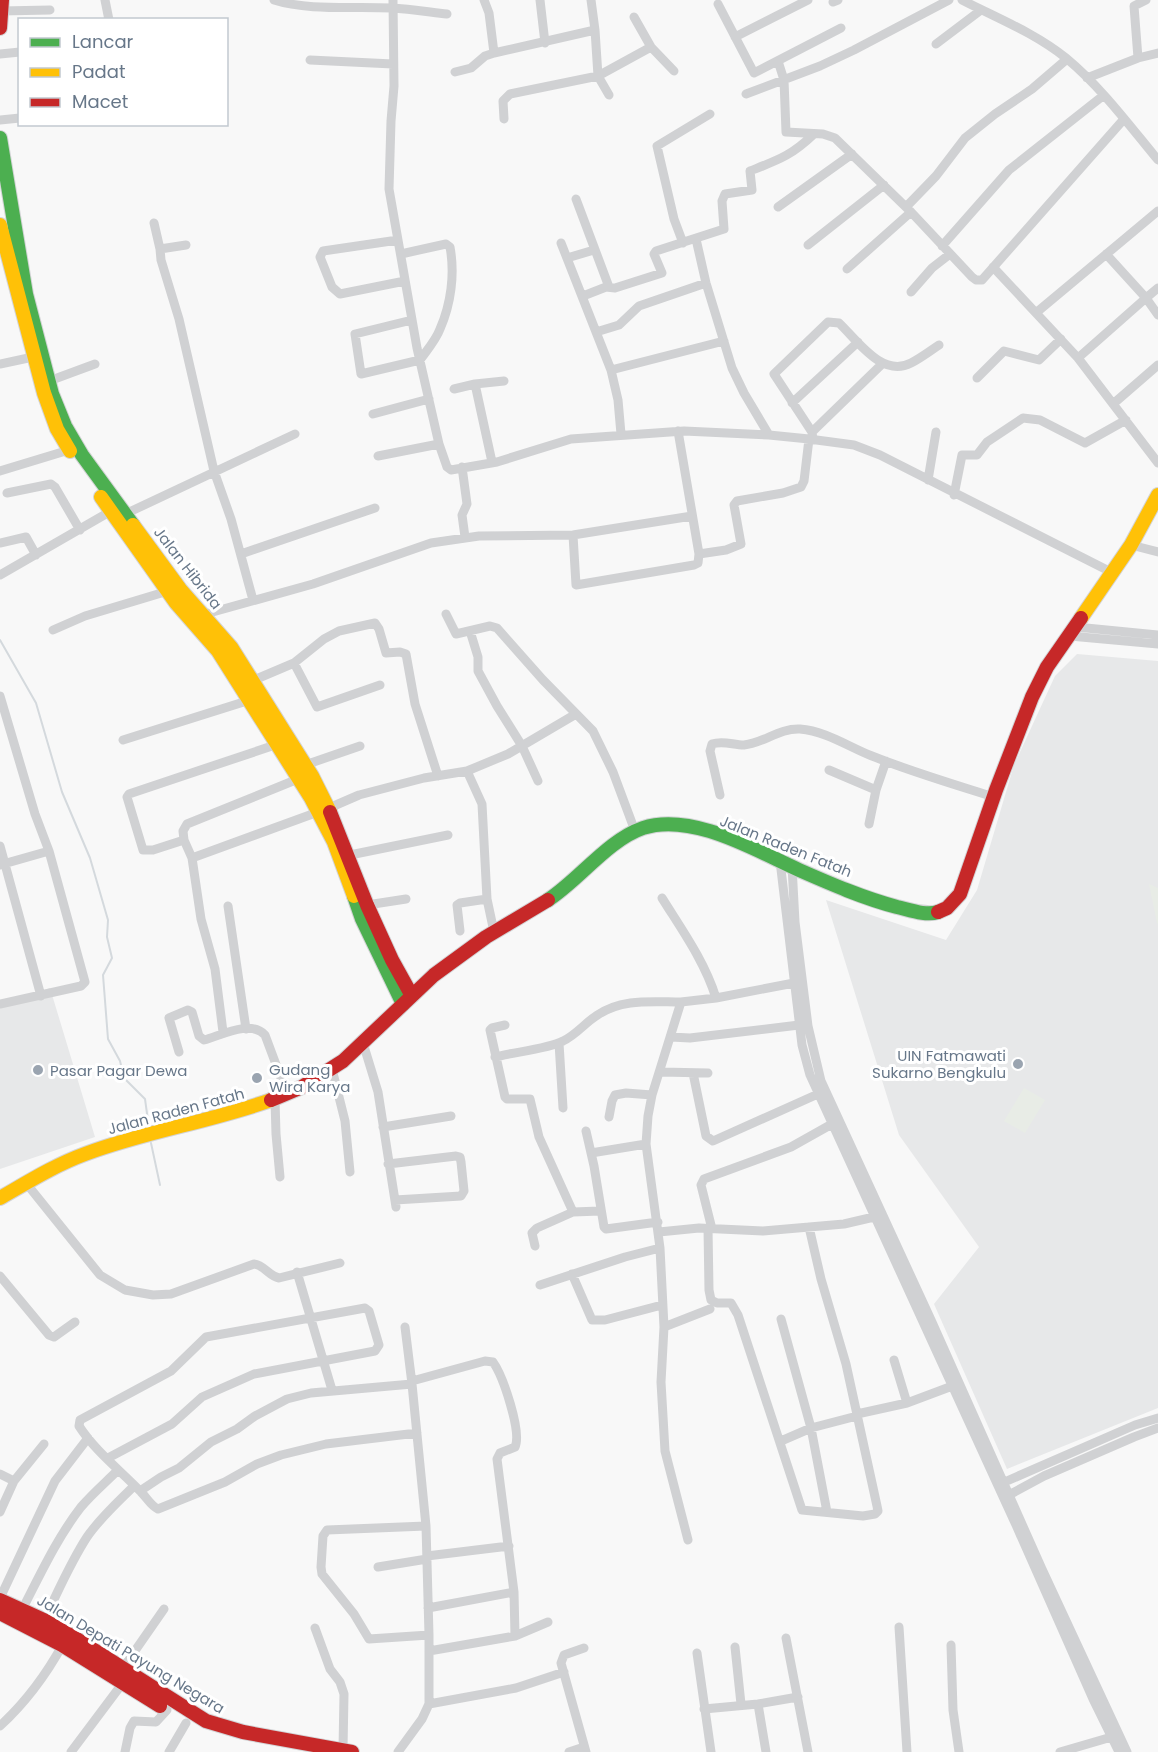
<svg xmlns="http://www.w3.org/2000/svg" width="1158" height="1752" font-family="Poppins,sans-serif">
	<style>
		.built { fill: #e7e8e9 }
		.green { fill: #e8ece6 }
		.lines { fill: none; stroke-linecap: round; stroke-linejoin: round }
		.stream { stroke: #d4d9dd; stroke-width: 2 }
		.fast-casing { stroke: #d3d4d6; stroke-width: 16 }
		.slow-casing { stroke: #d3d4d6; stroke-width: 16 }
		.jam-casing { stroke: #d3d4d6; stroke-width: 16 }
		.street { stroke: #d0d1d3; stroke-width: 9 }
		.fast { stroke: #4caf50; stroke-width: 14 }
		.slow { stroke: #ffc107; stroke-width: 14 }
		.jam { stroke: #c62828; stroke-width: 14 }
		.poi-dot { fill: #9aa4b0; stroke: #fff; stroke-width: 2 }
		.labels { text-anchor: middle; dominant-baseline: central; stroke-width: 6; stroke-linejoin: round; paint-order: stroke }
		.street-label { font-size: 15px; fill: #677789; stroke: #fff }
		.poi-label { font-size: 15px; fill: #677789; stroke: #fff; text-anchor: start }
	</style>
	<rect width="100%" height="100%" fill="#f8f8f8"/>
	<path class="built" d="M 1077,654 L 1158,661 L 1158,1408 L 1007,1469 L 934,1304 L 979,1247 L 899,1135 L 826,900 L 946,940 L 977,890 L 1014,765 L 1055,676 Z
		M 50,988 L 95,1137 L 0,1169 L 0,1004 Z"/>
	<path class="green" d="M 1149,884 L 1158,888 L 1158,924 L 1157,923 Z
		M 1024,1088 L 1045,1100 L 1025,1133 L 1004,1121 Z"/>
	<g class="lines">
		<path class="stream" d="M 0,640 L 36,703 L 62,792 L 90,858 L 108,920 L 107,937 L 112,958 L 103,975 L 108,1039 L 120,1061 L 124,1078 L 145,1099 L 149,1128
			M 151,1143 L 160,1185"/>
		<defs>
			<path id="fast" d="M 0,138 L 26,294 L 52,394 L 65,426 L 82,455 L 133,525
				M 354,896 L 362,919 L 403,1004
				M 548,900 C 579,880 608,840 643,828 C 692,812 755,850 799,870 C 831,884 863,898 897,907 C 910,910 926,916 938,912"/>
			<path id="slow" d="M 0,225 L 44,393 L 57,429 L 70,451
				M 101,497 L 176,603 L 218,651 L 311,798 L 334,842 L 354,896
				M 133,525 L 180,589 L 231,647 L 312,776 L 330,812
				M 1081,618 L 1131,545 L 1158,495
				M 0,1198 C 28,1182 55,1165 85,1154 C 146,1131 210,1122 271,1100"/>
			<path id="jam" d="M 0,28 L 2,0
				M 330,812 L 367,905 L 392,960 L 412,996
				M 938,912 L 947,908 L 960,894 L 996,790 L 1032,697 L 1047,667 L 1081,618
				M 271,1100 L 302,1087 L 343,1061 L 434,975 L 486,937 L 548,900
				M 0,1600 L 44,1620 L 75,1638 L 206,1721 L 243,1732 L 352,1752
				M 0,1613 L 62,1645 L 160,1706"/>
		</defs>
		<use href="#fast" class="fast-casing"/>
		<use href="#slow" class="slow-casing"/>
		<use href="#jam" class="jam-casing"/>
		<path class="street" d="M 105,0 L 109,20
			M 274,0 C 308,11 355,6 391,8 C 410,9 429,12 447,14
			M 393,0 L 394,86 L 391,121 L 389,189 L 417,348 L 439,444 L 447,467 L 451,470 L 497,462 L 571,439 L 684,431 L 769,435 L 809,439 L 854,445 L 880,455 L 1113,573
			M 484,0 L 489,13 L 494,53
			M 540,0 L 545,43
			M 591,0 L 595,30 L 598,76 L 609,95
			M 962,0 C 997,18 1035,33 1066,58 C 1101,87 1129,125 1158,160
			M 833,2 L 838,0
			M 718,4 L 754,73 L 841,28
			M 1,11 L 50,10
			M 634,17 L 651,47 L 674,71
			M 735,37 L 808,0
			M 936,44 L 981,10
			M 0,54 L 20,52
			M 1138,58 L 1134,6 L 1146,0
			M 310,60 L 393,64
			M 778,61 L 784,80 L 786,132 L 823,134 L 835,138 L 911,212 L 847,269
			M 455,72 L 471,68 L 485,56 L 494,53 L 595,30
			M 1087,78 L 1138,58 L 1158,53
			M 746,94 L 820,66 L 854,50 L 949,0
			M 504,119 L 503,101 L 510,94 L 598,76 L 651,47
			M 0,120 L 20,118
			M 576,199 L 609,287
			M 778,207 L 852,154
			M 906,207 L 936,176 L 965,138 L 995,114 L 1032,89 L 1067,59
			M 911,212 L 972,277 L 976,280 L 982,280 L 1124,119
			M 154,223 L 160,249
			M 696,239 L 706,283 L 732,368 L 744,393 L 769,435
			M 398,240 L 323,251 L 320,257 L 332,287 L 340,294 L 405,281
			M 561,243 L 611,370 L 618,400 L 621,434
			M 683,243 L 674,219 L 657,146 L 710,114
			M 186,245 L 160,249 L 161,260 L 179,319 L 214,471 L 231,519 L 253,600
			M 808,245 L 884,185
			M 942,246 L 1009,170 L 1104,95
			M 401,254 L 446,244 L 450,247 C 455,274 451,304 440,329 C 436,340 427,350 420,360 L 361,374 L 355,334 L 412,320
			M 567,258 L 594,250
			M 993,267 L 1078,358 L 1158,463
			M 1158,288 L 1146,298 L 1158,315
			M 911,292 L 932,268 L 950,254
			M 583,296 L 606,287 L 615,288 L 662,273 L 654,254 L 656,251 L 724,229 L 722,201 L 725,194 L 752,190 L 750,171 C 778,160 791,156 814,134
			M 1037,312 L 1158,211
			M 596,332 L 619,325 L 639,306 L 706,283
			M 1078,358 L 1146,298 L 1106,254
			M 0,364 L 33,357
			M 611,370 L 724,341
			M 977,378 L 1004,351 L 1039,360 L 1061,339
			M 49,381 L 95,364
			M 475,384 L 492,462
			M 454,389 L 475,384 L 504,381
			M 792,403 L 858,342
			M 1113,404 L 1158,365
			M 373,414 L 429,399
			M 812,432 L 881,365
			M 813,440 L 812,432 L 774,374 L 828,322 L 839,323 C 858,341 882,378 911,363 C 921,358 930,351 939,345
			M 378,456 L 439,444
			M 462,467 L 467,504 L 462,515 L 465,537
			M 0,471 L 69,450
			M 928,480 L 936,432
			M 7,493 L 51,484 L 55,487 L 80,530
			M 954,495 L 962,455 L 977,455 L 987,442 L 1023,418 L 1040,420 L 1085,443 L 1126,420
			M 125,514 L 295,434
			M 573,535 L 576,585 L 694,565 L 698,563 L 699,554 L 678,431
			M 0,543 L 26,537 L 36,555
			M 1131,545 L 1158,552
			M 241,554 L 375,508
			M 699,554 L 726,550 L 741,544 L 734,505 L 737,501 L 783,493 L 801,487 L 804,481 L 809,439
			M 0,575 L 111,511
			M 446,614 L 456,634 L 490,626 L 497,628 L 543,680 L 593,731 L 613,772 L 635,831
			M 202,615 L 313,584 L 431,543 L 479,536 L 573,535 L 692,516
			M 1076,627 L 1158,635
			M 53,630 L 85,616 L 168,591
			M 470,631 L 478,657 L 478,671 L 497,706 L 522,746 L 538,781
			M 1070,636 L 1158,644
			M 294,663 L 317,707 L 380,685
			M 254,680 L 294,663 L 324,639 L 339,631 L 375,623 L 379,629 L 386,653 L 400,652 L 406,654 L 415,704 L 438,776
			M 0,696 L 35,814 L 49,851 L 85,982 L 81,986 L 0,1004
			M 123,740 L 250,700
			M 305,765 L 360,746
			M 829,770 L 876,790 L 886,761
			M 467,771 L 482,804 L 487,899 L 494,932
			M 720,795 L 710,751 L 712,744 C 723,740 733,745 744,745 C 764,743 779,728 800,729 C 826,731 849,747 872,756 C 912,772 953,784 994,797
			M 869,824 L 876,790
			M 184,840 L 183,831 L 187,824 L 298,779
			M 0,846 L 41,996
			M 350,855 L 448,835
			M 192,858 L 329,808 L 359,795 L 424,778 L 467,771 L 508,754 L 576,714
			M 780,861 L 802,1045 L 810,1075 L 1016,1525 L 1093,1699 L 1119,1752
			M 0,865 L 49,851
			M 792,866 L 795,922 L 808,1026 L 821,1081 L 931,1320 L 1042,1569 L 1127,1752
			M 662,898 C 682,930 705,962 716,998 L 794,983
			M 367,905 L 406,899
			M 228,906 L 246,1029
			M 460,931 L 457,905 L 460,903 L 487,899
			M 505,1025 L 492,1028 L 490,1030 L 505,1097 L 507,1099 L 530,1099 L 539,1137 L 573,1212
			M 223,1032 L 215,969 L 201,919 L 192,858 L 184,840 L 153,850 L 143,850 L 127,797 L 129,794 L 278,744
			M 671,1037 L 690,1038 L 799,1025
			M 363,1043 L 378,1092 L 396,1207
			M 559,1043 L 563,1108
			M 179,1052 L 169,1018 L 188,1010 L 192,1012 L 199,1036 L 204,1040 C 220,1036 250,1019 265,1035 L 287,1094
			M 495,1057 C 514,1052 548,1049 563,1041 C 576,1035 585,1023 596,1016 C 621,998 652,1002 681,1002
			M 332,1069 L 345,1121 L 350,1172
			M 661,1072 L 708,1073
			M 693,1073 L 706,1136 L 713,1141 L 818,1094
			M 275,1100 L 276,1134 L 280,1177
			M 609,1117 L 612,1101 L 615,1095 L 626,1093 L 652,1095
			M 383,1127 L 451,1116
			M 586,1131 L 594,1166 L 604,1227 L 606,1229 L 658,1222
			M 591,1153 L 646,1144
			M 388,1164 L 456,1156 L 460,1157 L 461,1162 L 464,1191 L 461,1196 L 395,1200
			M 26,1183 L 100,1275 L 125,1290 L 153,1295 L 171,1294 L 254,1264 C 264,1265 269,1276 279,1278 L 340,1263
			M 708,1228 L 709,1290 L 711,1300 L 717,1303 L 731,1303 L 738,1315 L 802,1510 L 863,1516 L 875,1514 L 878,1511 L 877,1506 L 846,1364 L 821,1279 L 809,1227
			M 712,1229 L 701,1185 L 704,1179 L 791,1147 L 832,1124
			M 659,1232 L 699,1228 L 763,1231 L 844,1224 L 874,1217
			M 535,1246 L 532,1233 L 537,1228 L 573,1212 L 600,1211
			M 297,1272 L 332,1390
			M 572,1274 L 592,1320 L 605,1320 L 662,1305
			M 0,1276 L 49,1335 L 54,1337 L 75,1322
			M 540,1285 L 625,1257 L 660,1248
			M 781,1319 L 811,1428 L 827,1512
			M 405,1327 L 412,1384
			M 664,1327 L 710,1309
			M 894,1360 L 907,1403
			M 412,1381 L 485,1361 L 493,1362 C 503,1376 522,1432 515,1447 L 500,1453 L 497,1459 L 514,1592 L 428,1608
			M 857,1414 L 907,1403 L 955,1385
			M 781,1441 L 811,1428 L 857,1416
			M 108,1458 L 172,1424 L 202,1397 L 254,1374 L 375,1351 L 379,1345 L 369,1311 L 365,1308 L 206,1337 L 171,1371 L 80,1420 L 79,1426 C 95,1451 121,1471 141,1492 C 147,1498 151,1506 158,1509 L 225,1482 L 257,1464 L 281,1455 L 326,1444 L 417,1433
			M 0,1474 L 14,1481
			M 1000,1484 L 1135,1425 L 1158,1418
			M 140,1491 L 161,1477 L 179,1468 L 211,1442 L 237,1429 L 255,1416 L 287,1399 L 311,1393 L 412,1384 L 426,1526 L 429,1635 L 429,1704 L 422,1719 L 398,1752
			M 1009,1495 L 1044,1476 L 1134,1437 L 1158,1428
			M 0,1512 L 14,1481 L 44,1444
			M 426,1526 L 327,1530 L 323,1536 L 321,1567 L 322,1574 L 354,1614 L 369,1639 L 429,1635
			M 688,1540 L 665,1451 L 661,1382 L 664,1327 L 660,1248 L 646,1144 L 648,1116 L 652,1095 L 681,1002 L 716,998
			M 427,1556 L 509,1546
			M 378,1567 L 427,1559
			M 514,1592 L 515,1636
			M 0,1598 L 55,1481 L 88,1438
			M 22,1610 C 40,1575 57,1538 81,1507 C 92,1494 106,1482 118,1470
			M 44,1620 C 58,1592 70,1563 87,1537 C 100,1518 118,1502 134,1486
			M 899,1627 L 907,1752
			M 315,1628 L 330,1669 L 340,1682 L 344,1694 L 343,1749
			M 786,1638 L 808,1752
			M 951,1645 L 953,1710 L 959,1752
			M 735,1647 L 741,1704
			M 584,1648 L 564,1655 L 561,1663 L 586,1752
			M 429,1651 L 515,1636 L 548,1622
			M 697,1653 L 711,1752
			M 123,1668 L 164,1609
			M 429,1704 L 516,1688 L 564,1672
			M 758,1704 L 766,1752
			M 704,1709 L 758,1704 L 798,1697
			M 0,1726 C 26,1702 46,1675 63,1644
			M 71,1752 L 125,1680
			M 125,1752 L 130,1728 L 134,1721 L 156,1722 L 167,1710
			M 169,1752 L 186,1723
			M 569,1752 L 584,1747
			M 1060,1752 L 1115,1736"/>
		<use href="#fast" class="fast"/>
		<use href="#slow" class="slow"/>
		<use href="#jam" class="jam"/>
	</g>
	<g class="poi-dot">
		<circle cx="1018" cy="1064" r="6"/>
		<circle cx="38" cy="1070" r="6"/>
		<circle cx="257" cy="1078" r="6"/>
	</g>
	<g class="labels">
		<g class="street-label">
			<text transform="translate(188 568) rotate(52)">Jalan Hibrida</text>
			<text transform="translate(786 846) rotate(22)">Jalan Raden Fatah</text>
			<text transform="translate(176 1111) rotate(-15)">Jalan Raden Fatah</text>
			<text transform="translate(131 1654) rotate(31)">Jalan Depati Payung Negara</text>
		</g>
		<g class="poi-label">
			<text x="1006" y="1055" text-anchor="end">UIN Fatmawati<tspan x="1006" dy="17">Sukarno Bengkulu</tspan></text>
			<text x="269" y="1069">Gudang<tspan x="269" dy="17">Wira Karya</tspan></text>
			<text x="50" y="1070">Pasar Pagar Dewa</text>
		</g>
	</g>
	<rect x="18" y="18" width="210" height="108" fill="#ffffff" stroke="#c2c9d0" stroke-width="1.5"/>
	<rect x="30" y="38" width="30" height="9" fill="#4caf50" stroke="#c2c9d0" stroke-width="1.5"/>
	<text x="72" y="48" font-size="18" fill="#677789">Lancar</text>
	<rect x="30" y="68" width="30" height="9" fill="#ffc107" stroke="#c2c9d0" stroke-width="1.5"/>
	<text x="72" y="78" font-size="18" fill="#677789">Padat</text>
	<rect x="30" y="98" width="30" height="9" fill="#c62828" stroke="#c2c9d0" stroke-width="1.5"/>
	<text x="72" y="108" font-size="18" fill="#677789">Macet</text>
</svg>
